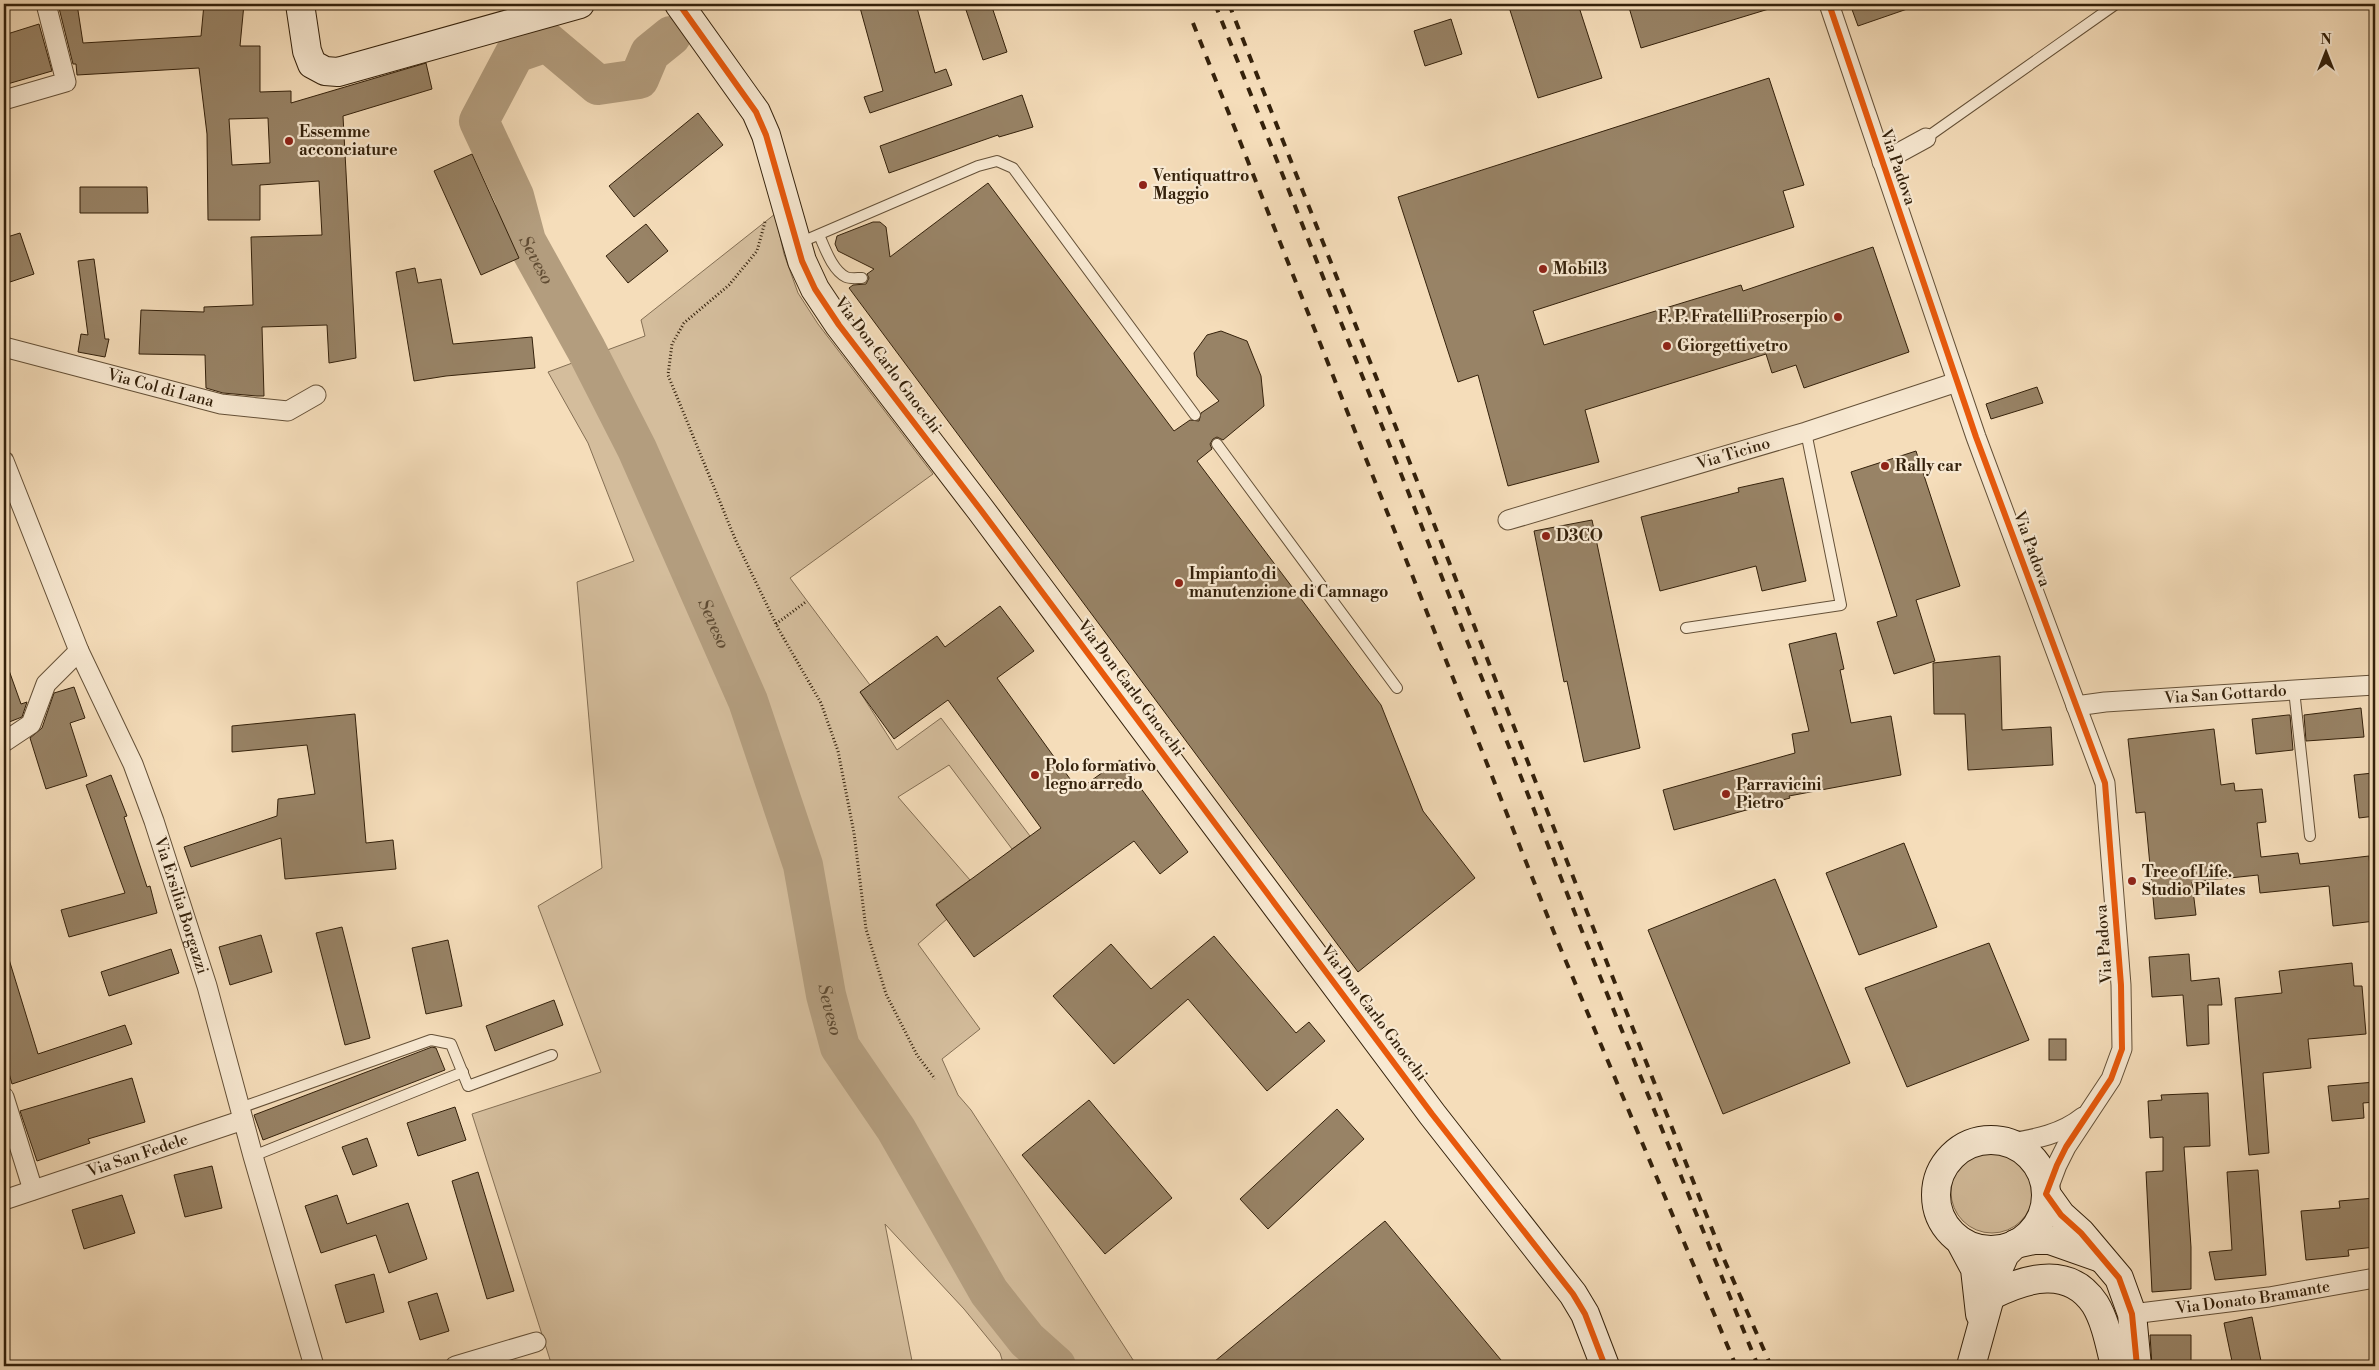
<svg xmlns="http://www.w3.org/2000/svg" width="2379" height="1370" viewBox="0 0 2379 1370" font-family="'Libre Bodoni',serif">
<rect width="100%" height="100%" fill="#f5ddba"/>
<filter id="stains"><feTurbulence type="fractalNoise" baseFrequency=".004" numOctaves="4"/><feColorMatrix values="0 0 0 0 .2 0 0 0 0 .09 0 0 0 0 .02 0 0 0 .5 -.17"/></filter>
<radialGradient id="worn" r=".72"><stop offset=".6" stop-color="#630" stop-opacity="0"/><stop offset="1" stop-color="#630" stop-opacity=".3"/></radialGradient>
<g fill="#d4bd9c" stroke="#846f54">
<polygon points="775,214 784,254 798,293 818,324 933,474 790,578 870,685 860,692 897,750 941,718 1030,836 1012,849 949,765 898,797 970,880 936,904 947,919 918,944 980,1029 942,1059 958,1095 971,1110 1137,1366 1004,1366 1000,1353 964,1309 885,1224 913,1366 552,1366 472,1114 601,1072 538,906 602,868 577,582 634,561 588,443 548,372 645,336 641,320"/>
<circle cx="1992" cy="1192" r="41"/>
</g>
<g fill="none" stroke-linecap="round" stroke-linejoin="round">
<path stroke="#b39d7e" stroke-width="40" id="s1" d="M 671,36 L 650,53 L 639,79 L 598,85 L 547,42 L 515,53 L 479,121 L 514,196 L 526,241 L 586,349 L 637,449 L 748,701 L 803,865 L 826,995 L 840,1047 L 896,1129 L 989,1292 L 1027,1340 L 1056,1366"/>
</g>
<g fill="#988366" stroke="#34210b" fill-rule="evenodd">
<path d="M 58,4 L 77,4 L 83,43 L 201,36 L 204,4 L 244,4 L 240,46 L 260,46 L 260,92 L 291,91 L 291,103 L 426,63 L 432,89 L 343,116 L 356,358 L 329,363 L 327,325 L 262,327 L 264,396 L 257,396 L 223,393 L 206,388 L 205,355 L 139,354 L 141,310 L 204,312 L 204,307 L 253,305 L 251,237 L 322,235 L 319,181 L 260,185 L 260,220 L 208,220 L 207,134 L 199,68 L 77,75 L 76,64 L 73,64 ZM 268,118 L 270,163 L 232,165 L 229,119 Z"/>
<polygon points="859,4 916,4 935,73 946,69 952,85 870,113 864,97 883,91"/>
<polygon points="964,4 991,4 1007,52 983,60"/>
<polygon points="1508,4 1578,4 1602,78 1538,98"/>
<polygon points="1628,4 1771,4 1772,8 1641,48"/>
<polygon points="1850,4 1913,4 1913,7 1858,26"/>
<polygon points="1451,19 1462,54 1425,66 1414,31"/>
<polygon points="39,24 52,71 4,85 4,35"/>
<polygon points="1769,78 1804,185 1783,191 1794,227 1533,311 1544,345 1741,285 1743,291 1873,247 1909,352 1804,388 1796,365 1772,373 1766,354 1585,410 1599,462 1508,486 1478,375 1458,382 1398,197"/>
<polygon points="1022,95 1033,127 999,137 998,135 889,173 880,146"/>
<polygon points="698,113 723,145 634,217 609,186"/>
<polygon points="472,154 519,258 481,275 434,171"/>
<polygon points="988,183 1174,431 1190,420 1199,421 1201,413 1219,401 1197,376 1194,353 1207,335 1221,331 1247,341 1261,376 1264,406 1223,440 1217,437 1213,439 1210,444 1212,449 1197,461 1381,705 1423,811 1475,878 1358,972 849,288 853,285 866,284 869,278 867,274 874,269 838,251 835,244 837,236 873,222 880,222 886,227 890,257"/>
<polygon points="80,187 147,187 148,213 80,213"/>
<polygon points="646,224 668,251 628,283 606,256"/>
<polygon points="20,233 34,274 4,284 4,238"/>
<polygon points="94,259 105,339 109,339 105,357 78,352 81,334 88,335 78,261"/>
<polygon points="415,268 418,283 441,279 453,344 532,337 535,368 446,376 414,381 396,272"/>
<polygon points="2037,387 2043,403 1991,419 1986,404"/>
<polygon points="1916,451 1960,586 1916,600 1935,661 1894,674 1877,622 1897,616 1851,472"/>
<polygon points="1783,478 1806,581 1762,591 1756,566 1660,591 1641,517 1739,492 1738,488"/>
<polygon points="1592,520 1640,748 1584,762 1567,681 1564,682 1534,531"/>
<polygon points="1000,606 1034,651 997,678 1078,790 1120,760 1188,852 1160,874 1134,841 974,957 936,905 1041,828 948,700 894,739 860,692 937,636 945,647"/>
<polygon points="1836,633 1844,669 1840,670 1851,723 1891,716 1901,775 1789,796 1790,798 1674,830 1663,790 1795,753 1792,734 1809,731 1789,644"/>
<polygon points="2000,656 2002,730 2051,727 2053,765 1968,770 1965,714 1934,714 1933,663"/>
<polygon points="6,662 21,704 27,702 22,717 4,724 4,663"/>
<polygon points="74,687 85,718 70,723 87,776 46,789 30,738 42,728 54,693"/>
<polygon points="2361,708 2364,737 2306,741 2304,715"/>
<polygon points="355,714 366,843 393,840 396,869 285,879 281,838 191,867 184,847 277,816 278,799 315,794 307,745 232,752 232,726"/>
<polygon points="2288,715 2290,715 2293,750 2256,754 2252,719"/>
<polygon points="2214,729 2221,785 2234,783 2235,791 2262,789 2266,822 2257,823 2261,857 2298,853 2300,864 2369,856 2375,921 2333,926 2329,886 2260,893 2258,875 2192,882 2196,915 2155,919 2145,812 2136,813 2128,739"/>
<polygon points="2373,773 2375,816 2359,818 2354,775"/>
<polygon points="111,775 127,816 124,817 147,887 150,886 157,913 69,937 61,910 125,893 86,785"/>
<polygon points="1904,843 1937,927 1859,955 1826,873"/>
<polygon points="1775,879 1850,1063 1723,1114 1648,930"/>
<polygon points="342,927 370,1038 345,1045 316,933"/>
<polygon points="261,935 272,972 230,985 219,947"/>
<polygon points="1214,936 1296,1033 1309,1022 1325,1041 1267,1091 1188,999 1114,1064 1053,996 1111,944 1151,989"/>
<polygon points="448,940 462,1006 426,1014 412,948"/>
<polygon points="1989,943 2029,1040 1907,1087 1865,988"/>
<polygon points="171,949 179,973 109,996 101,972"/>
<polygon points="2189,954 2191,981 2219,978 2222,1005 2208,1005 2209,1044 2187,1046 2183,995 2152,997 2149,957"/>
<polygon points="8,956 38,1054 125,1025 132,1044 12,1084 4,1055 4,957"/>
<polygon points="2352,963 2354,986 2362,986 2366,1034 2308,1039 2311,1068 2263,1073 2269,1153 2249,1155 2235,998 2282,993 2279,971"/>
<polygon points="554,1000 563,1025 495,1051 486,1026"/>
<rect x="2049" y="1039" width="17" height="21"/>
<polygon points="432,1047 436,1048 445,1070 263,1140 254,1115"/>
<polygon points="132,1078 145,1122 88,1139 90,1143 37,1161 20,1111"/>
<polygon points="2375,1082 2375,1102 2363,1103 2364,1118 2332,1121 2328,1086"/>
<polygon points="2208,1093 2210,1146 2184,1147 2191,1247 2191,1289 2152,1292 2146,1172 2163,1171 2163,1137 2150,1138 2148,1101 2162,1100 2161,1095"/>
<polygon points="1089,1100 1172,1198 1105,1254 1022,1155"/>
<polygon points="455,1107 466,1140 418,1156 407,1123"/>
<polygon points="1337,1109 1364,1139 1268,1229 1240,1199"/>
<polygon points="367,1138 377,1166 353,1175 342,1147"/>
<polygon points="212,1166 222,1208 185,1217 174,1175"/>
<polygon points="2258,1170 2266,1275 2215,1280 2209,1252 2232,1250 2227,1172"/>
<polygon points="478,1172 514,1291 487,1299 452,1181"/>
<polygon points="122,1195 135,1233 84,1249 72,1210"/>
<polygon points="337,1195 347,1224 408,1203 427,1259 389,1273 376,1235 321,1253 305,1206"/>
<polygon points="2375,1198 2375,1247 2348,1250 2349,1256 2306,1260 2301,1211 2340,1208 2339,1201"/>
<polygon points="1385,1221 1506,1366 1209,1366"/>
<polygon points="374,1274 384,1312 346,1323 335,1285"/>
<polygon points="437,1293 449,1331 420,1340 408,1302"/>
<polygon points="2252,1317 2262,1366 2233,1366 2224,1323"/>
<polygon points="2150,1335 2191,1335 2191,1366 2152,1366"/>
</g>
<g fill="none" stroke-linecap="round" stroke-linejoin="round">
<defs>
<g id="lane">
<polyline points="1926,138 2116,4"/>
<path d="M 819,235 C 825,248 832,270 846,277 C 850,279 857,278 862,278"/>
<polyline points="799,243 978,166 997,161 1013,168 1195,415"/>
<polyline points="1217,444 1397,688"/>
<polyline points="1686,628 1841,605 1806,432"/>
<polyline points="2294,690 2310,836"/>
<polyline points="240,1108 431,1040 451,1044 468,1086 552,1055"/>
<polyline points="253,1156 463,1072"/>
</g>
<g id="street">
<polyline points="1829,4 1976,437 2105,783 2121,985 2122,1049 2111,1079 2066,1147 2057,1165 2046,1194"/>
<polyline points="4,100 66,82 46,4"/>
<polyline points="1882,162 1926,138"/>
<path id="s2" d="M 4,347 L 221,404 L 288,411 L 316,395"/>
<path id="s3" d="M 4,461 L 79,651 L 133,764 L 154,821 L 207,986 L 253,1156 L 314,1366"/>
<path id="s4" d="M 1508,520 L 1806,432 L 1957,382"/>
<path id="s5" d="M 2076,706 L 2105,702 L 2375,685"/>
<polyline points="4,742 31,724 46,684 79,651"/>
<polyline points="4,1097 33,1190"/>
<path d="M 2010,1143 C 2036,1139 2062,1134 2083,1117"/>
<path id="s6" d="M 4,1200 L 243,1120"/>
<path id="s7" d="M 2132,1314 L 2269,1297 L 2375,1278"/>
<polyline points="455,1366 536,1342"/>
</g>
<g id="secondary">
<polyline points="300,4 307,51 312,64 325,71 338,72 580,4"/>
<polyline points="679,4 756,112 766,135 802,261 815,289 839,325 980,509 1432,1114 1573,1294 1585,1314 1605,1366"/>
<circle cx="1991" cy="1195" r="55"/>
<polyline points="2046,1194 2061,1215 2081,1233 2119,1278 2132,1314 2137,1366"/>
<polyline points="1960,1241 1975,1269 1980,1314"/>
<path d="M 1992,1295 C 2026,1278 2069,1265 2095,1304 C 2106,1322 2110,1346 2115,1366"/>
<polyline points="1971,1366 1997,1272 2005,1254 2015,1244 2034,1240 2050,1240 2101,1258"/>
</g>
</defs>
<use href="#lane" stroke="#645037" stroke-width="12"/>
<use href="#street" stroke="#645037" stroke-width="21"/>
<use href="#secondary" stroke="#34210b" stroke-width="30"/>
<g stroke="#34210b" stroke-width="3" stroke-dasharray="1 2.5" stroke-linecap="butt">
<polyline points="765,222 757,251 729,285 684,323 672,344 668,375 736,541 779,630 821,703 838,751 854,833 866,929 886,994 917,1055 935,1079"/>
<polyline points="776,624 807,601"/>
</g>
<use href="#lane" stroke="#f8e9d2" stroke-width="10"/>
<use href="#street" stroke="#f8e9d2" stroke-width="19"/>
<use href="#secondary" stroke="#f8e9d2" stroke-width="28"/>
<g stroke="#34210b" stroke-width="4" stroke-dasharray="9 9" stroke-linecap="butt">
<polyline points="1215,4 1597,969 1758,1366"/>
<polyline points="1229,4 1723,1257 1771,1366"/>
<polyline points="1193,23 1557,940 1736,1366"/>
</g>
<defs>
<g id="cycleway">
<polyline points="679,4 756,112 766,135 802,261 815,289 839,325 980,509 1432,1114 1573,1294 1585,1314 1605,1366"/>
<polyline points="1829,4 1976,437 2105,783 2121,985 2122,1049 2111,1079 2066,1147 2057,1165 2046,1194 2061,1215 2081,1233 2119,1278 2132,1314 2137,1366"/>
</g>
</defs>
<use href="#cycleway" stroke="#f8e9d2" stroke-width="9"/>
<use href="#cycleway" stroke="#e8590c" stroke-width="6"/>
</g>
<g fill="#8f2418" stroke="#f8e9d2" stroke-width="2">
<circle cx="289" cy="141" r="5"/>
<circle cx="1143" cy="185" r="5"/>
<circle cx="1543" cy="269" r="5"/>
<circle cx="1838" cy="317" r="5"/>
<circle cx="1667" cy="346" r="5"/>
<circle cx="1885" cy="466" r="5"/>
<circle cx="1546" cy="536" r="5"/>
<circle cx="1179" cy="583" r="5"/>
<circle cx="1035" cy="775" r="5"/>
<circle cx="1726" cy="794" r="5"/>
<circle cx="2132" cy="881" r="5"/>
</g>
<g text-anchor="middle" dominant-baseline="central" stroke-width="4.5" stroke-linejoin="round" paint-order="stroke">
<g font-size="16" font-weight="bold" fill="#34210b" stroke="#f8e9d2" text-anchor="start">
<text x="299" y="132">Essemme<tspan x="299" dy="18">acconciature</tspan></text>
<text x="1153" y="176">Ventiquattro<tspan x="1153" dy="18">Maggio</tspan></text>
<text x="1553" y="269">Mobil3</text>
<text x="1828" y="317" text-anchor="end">F. P. Fratelli Proserpio</text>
<text x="1677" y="346">Giorgetti vetro</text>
<text x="1895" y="466">Rally car</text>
<text x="1556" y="536">D3CO</text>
<text x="1189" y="574">Impianto di<tspan x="1189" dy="18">manutenzione di Camnago</tspan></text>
<text x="1045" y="766">Polo formativo<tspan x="1045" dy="18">legno arredo</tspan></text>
<text x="1736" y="785">Parravicini<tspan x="1736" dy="18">Pietro</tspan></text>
<text x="2142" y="872">Tree of Life.<tspan x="2142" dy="18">Studio Pilates</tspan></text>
</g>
<g font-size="16" fill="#34210b" stroke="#f8e9d2">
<text transform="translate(1898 167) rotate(71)">Via Padova</text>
<text transform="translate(888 365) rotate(53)">Via Don Carlo Gnocchi</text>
<text stroke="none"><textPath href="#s2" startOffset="162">Via Col di Lana</textPath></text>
<text stroke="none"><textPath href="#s4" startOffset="235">Via Ticino</textPath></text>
<text transform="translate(2032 549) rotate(70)">Via Padova</text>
<text transform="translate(1131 688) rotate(53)">Via Don Carlo Gnocchi</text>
<text stroke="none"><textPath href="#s5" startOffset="150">Via San Gottardo</textPath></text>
<text stroke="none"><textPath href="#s3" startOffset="479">Via Ersilia Borgazzi</textPath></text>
<text transform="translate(2104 944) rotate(-94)">Via Padova</text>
<text transform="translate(1374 1013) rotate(53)">Via Don Carlo Gnocchi</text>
<text stroke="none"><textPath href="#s6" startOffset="141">Via San Fedele</textPath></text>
<text stroke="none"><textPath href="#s7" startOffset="122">Via Donato Bramante</textPath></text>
</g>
<g font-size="18" font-style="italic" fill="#604c33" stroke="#f8e9d2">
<text stroke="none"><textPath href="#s1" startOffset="425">Seveso</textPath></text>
<text stroke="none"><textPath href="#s1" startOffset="830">Seveso</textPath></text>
<text stroke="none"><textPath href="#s1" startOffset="1235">Seveso</textPath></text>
</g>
</g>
<rect width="2379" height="1370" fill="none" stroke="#f5ddba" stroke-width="20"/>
<rect x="5" y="5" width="2369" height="1360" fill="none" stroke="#34210b" stroke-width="2.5"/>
<rect x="10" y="10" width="2359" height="1350" fill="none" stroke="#34210b"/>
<g transform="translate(2326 52)" stroke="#f8e9d2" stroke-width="4" paint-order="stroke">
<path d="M0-4L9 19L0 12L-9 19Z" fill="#34210b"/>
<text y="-8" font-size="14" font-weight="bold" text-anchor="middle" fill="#34210b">N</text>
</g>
<rect width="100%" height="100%" filter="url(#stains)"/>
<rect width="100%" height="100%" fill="url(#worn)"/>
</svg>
